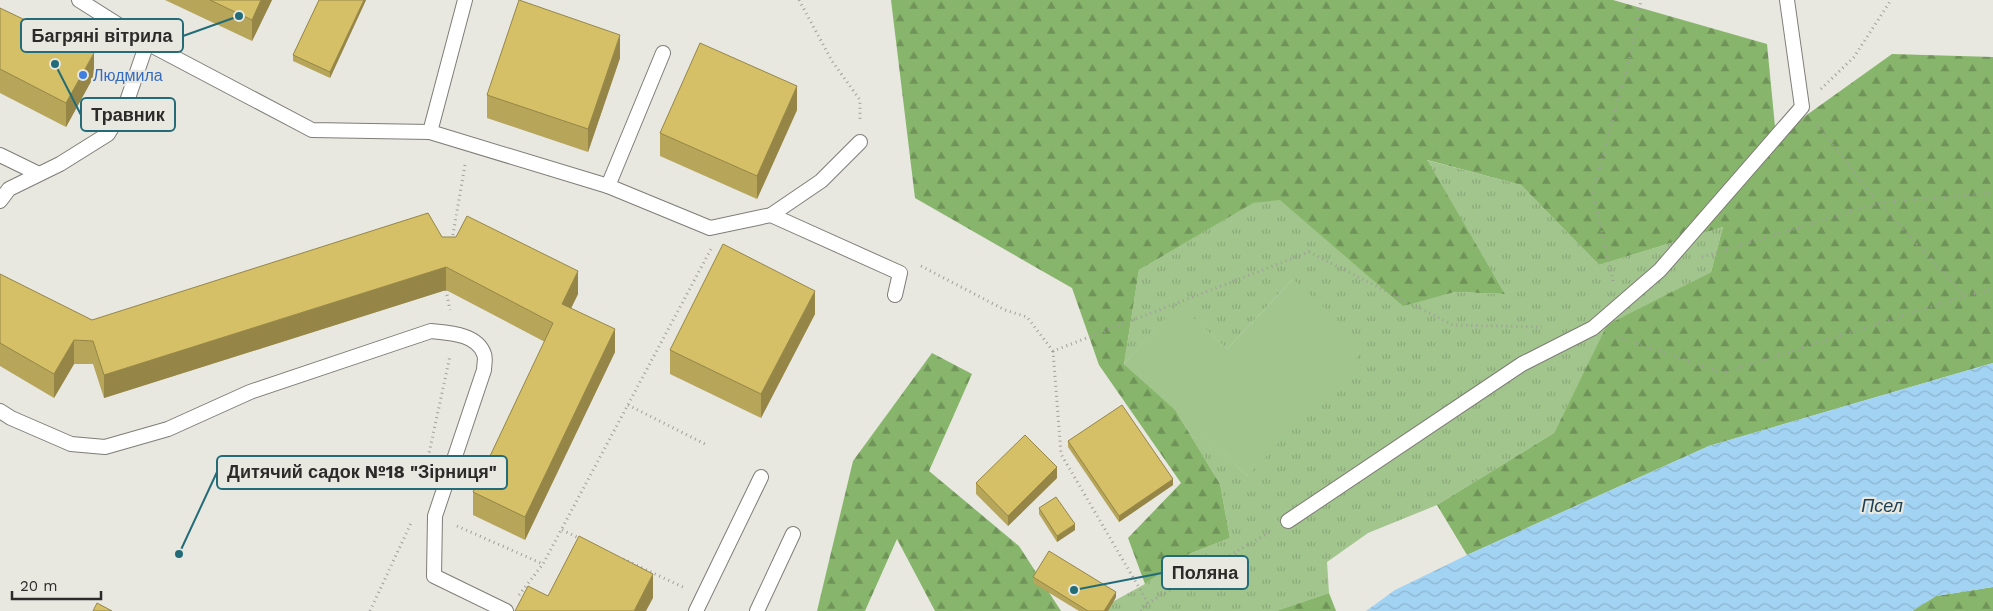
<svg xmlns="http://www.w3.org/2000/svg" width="1993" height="611" viewBox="0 0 1993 611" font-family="'Work Sans',sans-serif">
<defs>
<pattern id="grass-tufts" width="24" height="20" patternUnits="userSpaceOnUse" patternTransform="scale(1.25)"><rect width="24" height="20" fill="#a1c58c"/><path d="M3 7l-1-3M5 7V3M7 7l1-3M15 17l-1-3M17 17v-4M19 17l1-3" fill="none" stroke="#8ba979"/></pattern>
<pattern id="forest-firs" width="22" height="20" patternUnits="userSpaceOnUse" patternTransform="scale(1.25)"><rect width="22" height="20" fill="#87b56b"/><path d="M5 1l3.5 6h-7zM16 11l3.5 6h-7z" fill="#6f9358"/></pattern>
<pattern id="water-waves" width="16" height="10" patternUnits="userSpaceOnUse" patternTransform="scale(1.25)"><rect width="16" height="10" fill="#a2d3f3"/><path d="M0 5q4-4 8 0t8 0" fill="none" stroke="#8cb5d0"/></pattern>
</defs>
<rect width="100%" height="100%" fill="#e8e7e0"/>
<polygon fill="url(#grass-tufts)" points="1426,160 1521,185 1599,265 1723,227 1711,272 1607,326 1554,433 1437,505 1368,533 1327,562 1329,593 1276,611 1096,611 1145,584 1189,554 1230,538 1220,484 1174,408 1248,476 1293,279 1227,349 1178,305 1124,364 1139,270 1252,203 1280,199 1403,305 1455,292 1505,294"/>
<g fill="url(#forest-firs)">
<polygon points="891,0 1613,0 1767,44 1776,137 1892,54 1993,57 1993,363 1709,446 1467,555 1437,505 1554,433 1607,325 1711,272 1723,227 1599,265 1521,185 1427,160 1505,294 1455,292 1403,306 1280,200 1253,203 1139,270 1124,364 1174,408 1220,484 1230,538 1189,554 1145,584 1128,538 1181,483 1099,365 1072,288 915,198"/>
<polygon points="932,353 972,374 929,471 1019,546 1061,611 935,611 897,539 865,611 817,611 853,461"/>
<polygon points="1993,587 1993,611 1912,611 1936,596"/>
<polygon points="1329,593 1336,611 1276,611"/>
</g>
<polygon fill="#a1c58c" points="1293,279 1367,347 1248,476 1124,364 1178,304 1227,349"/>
<polygon fill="url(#water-waves)" points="1993,363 1993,587 1936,596 1912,611 1366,611 1395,590 1467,555 1709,446"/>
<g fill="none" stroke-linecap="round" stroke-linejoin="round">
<defs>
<g id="service">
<polyline points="147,43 312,130 430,132 608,186 663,53"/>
<polyline points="430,132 465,0"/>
<polyline points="0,155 39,174"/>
<polyline points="608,186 710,228 771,215 821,181 860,142"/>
<polyline points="0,201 9,189 60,164 108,134 126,104 147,43 79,0"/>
<polyline points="771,215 900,273 895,295"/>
<path d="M 0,411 L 11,418 L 71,444 L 105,447 L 168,429 L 250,392 L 431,331 C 450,333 477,334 484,354 C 486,358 484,365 484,370 L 435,516 L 434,576 L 506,611"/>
<polyline points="1288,521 1522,364 1593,328 1660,270 1802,107 1787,0"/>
<polyline points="696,611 761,477"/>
<polyline points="757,611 793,534"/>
</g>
</defs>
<use href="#service" stroke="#7e7d77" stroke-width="16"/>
<g stroke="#a09f9a" stroke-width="3" stroke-dasharray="1 4" stroke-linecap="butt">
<polyline points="799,0 832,61 860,100 860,120"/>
<polyline points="1821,89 1854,57 1891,0"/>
<polyline points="1817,125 1879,203 1965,296"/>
<polyline points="452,240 465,165"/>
<polyline points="1702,257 1879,203 1993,193"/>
<polyline points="921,266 1005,310 1027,317 1053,351 1309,252 1453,325 1542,327"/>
<polyline points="1613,281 1593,193 1633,45 1641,0"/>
<polyline points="446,290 450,310"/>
<polyline points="1617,337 1723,373 1965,296 1993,289"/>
<polyline points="1053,351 1061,454 1148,603"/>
<polyline points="628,405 707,445"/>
<polyline points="426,467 450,356"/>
<polyline points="457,526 543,564"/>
<polyline points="562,530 581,539"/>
<polyline points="623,559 683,587"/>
<polyline points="519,595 543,564 711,249"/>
<polyline points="370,611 412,521"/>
<polyline points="1141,611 1148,603 1270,532"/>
</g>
<use href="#service" stroke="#fff" stroke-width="14"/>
</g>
<g fill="#b7a559">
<polygon points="165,0 272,0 252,41"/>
<polygon points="319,0 366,0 330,78 293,61 293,55"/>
<polygon points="0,8 94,76 66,127 0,93"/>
<polygon points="620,58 588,152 487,118 487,95"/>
<polygon points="797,110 757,199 660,156 660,133"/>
<polygon points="442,237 578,294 571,308 615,352 525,540 473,515 473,492 545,342 446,290 104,398 93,364 74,364 54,398 0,366 0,274 92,320"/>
<polygon points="815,314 761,418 670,374 670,350"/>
<polygon points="1068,441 1173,485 1119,522 1068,447"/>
<polygon points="1057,478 1008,526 976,494 976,483"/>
<polygon points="1039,508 1075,530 1057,542 1039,514"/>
<polygon points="1033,577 1116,597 1108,611 1079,611 1033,583"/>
</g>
<g fill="#958648">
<polygon points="261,0 272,0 252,41 252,20"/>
<polygon points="364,0 366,0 330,78 330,72"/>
<polygon points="620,35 620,58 588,152 588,129"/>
<polygon points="94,53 94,76 66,127 66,103"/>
<polygon points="797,86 797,110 757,199 757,176"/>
<polygon points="446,267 446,290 104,398 104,375"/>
<polygon points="578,271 578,294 562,327 562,304"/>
<polygon points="815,291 815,314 761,418 761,394"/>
<polygon points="615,329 615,352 525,540 525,517"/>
<polygon points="74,340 74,364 54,398 54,374"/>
<polygon points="1057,467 1057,478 1008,526 1008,516"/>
<polygon points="1173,479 1173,485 1119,522 1119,516"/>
<polygon points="1075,524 1075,530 1057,542 1057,536"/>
<polygon points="653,574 653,598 646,611 634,611"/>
<polygon points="1116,592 1116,597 1108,611 1104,611"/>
</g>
<g fill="#d5c067" stroke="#958648">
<polygon points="210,0 261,0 252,20"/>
<polygon points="319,0 364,0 330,72 293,55"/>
<polygon points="519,0 620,35 588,129 487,95"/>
<polygon points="0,8 94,53 66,103 0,69"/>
<polygon points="700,43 797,86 757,176 660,133"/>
<polygon points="428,213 442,237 456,237 467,216 578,271 562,304 615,329 525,517 473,492 553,323 446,267 104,375 93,341 74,340 54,374 0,343 0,274 92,320"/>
<polygon points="723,244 815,291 761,394 670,350"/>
<polygon points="1122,405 1173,479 1119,516 1068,441"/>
<polygon points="1025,435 1057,467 1008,516 976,483"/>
<polygon points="1056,497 1075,524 1057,536 1039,508"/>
<polygon points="579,536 653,574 634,611 515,611 528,586 548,596"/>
<polygon points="1049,551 1116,592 1104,611 1088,611 1033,577"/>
<polygon points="97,603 112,611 93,611"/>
</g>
<circle fill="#3f7fe0" stroke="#e8e7e0" stroke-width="2" cx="83" cy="75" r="5"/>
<g text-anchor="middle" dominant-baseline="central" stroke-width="4.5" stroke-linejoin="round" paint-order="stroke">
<g font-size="16" fill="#366cbe" stroke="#e8e7e0" text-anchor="start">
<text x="93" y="75">Людмила</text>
</g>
<g font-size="18" font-style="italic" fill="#1a3f55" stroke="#e8e7e0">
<text x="1882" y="505">Псел</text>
</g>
</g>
<path fill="none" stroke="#226b77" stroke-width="2" d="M239 16L183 36M55 64L81 115M179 554L217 472M1074 590L1162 573"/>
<g fill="#226b77" stroke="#e8e7e0" stroke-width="2">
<circle cx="239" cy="16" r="5"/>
<circle cx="55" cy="64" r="5"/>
<circle cx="179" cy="554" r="5"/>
<circle cx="1074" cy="590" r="5"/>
</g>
<g fill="#e8e7e0" stroke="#226b77" stroke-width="2">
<rect x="21" y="19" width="162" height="33" rx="5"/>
<rect x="81" y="98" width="94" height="33" rx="5"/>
<rect x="217" y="456" width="290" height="33" rx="5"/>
<rect x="1162" y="556" width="86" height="33" rx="5"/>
</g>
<g font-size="18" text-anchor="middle" font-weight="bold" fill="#2c2b29">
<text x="102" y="42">Багряні вітрила</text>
<text x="128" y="121">Травник</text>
<text x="362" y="478">Дитячий садок №18 "Зірниця"</text>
<text x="1205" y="579">Поляна</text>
</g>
<path d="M12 591v8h89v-8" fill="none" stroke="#2c2b29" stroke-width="2.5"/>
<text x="20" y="591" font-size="15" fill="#2c2b29" stroke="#e8e7e0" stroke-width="4" paint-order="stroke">20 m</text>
</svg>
